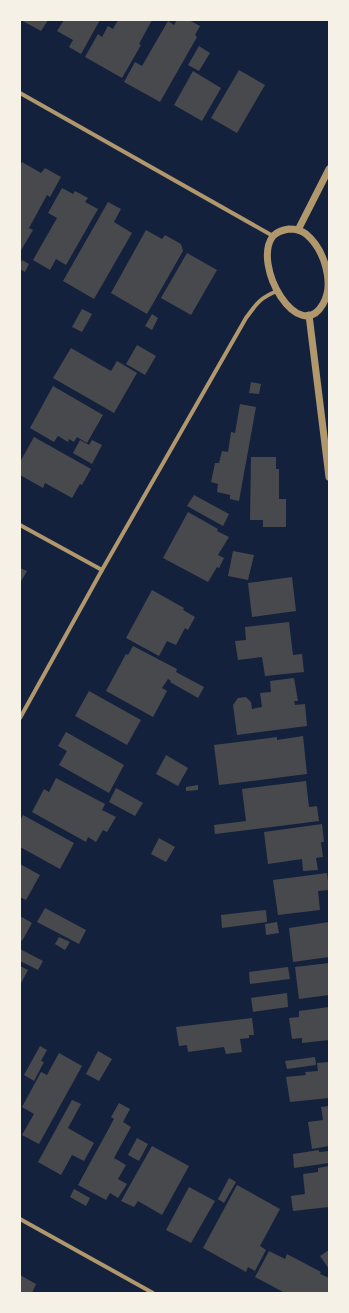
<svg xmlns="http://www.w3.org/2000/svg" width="349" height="1313" viewBox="0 0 349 1313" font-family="Rubik,sans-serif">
<rect width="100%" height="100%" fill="#14213d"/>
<g fill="#48494c">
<polygon points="21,20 48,20 41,31"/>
<polygon points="64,20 100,20 81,54 69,47 73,40 57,31"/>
<polygon points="118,20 152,20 139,44 141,45 122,78 85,57 98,34 102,37 108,26 113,29"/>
<polygon points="177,20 189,20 200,26 195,35 197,37 160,102 124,82 135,62 142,66 168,21 174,25"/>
<polygon points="199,46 210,53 199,71 188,65"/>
<polygon points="239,70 265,85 237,133 211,118"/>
<polygon points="193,71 221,88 202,121 174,105"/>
<polygon points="22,162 41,173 45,168 61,177 50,197 47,195 29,228 33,230 20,252 20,166"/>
<polygon points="62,188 73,194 75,191 88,198 85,202 98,209 66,265 56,259 50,270 33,260 57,218 48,213"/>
<polygon points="108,202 121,209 114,222 132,233 94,299 63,281"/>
<polygon points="146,230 162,239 165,235 181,244 183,251 147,314 111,293"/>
<polygon points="187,253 217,270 191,315 161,298"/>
<polygon points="22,260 29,264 25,272 20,269 20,264"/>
<polygon points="82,309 92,314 82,332 72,327"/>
<polygon points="152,314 158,318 152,330 145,326"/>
<polygon points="137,345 156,356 145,375 126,364"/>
<polygon points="71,348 111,371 117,361 137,373 114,413 53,378"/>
<polygon points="251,382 261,384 259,394 249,393"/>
<polygon points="53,386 103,415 87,443 77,437 74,442 69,439 68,442 58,436 54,442 30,428"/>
<polygon points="240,404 256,407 239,501 230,499 230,495 217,492 218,484 211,482 215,463 219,463 222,451 228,452 231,432 235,433"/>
<polygon points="34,437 91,469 82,485 80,484 72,498 45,483 43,488 20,475 20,462"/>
<polygon points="80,440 89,445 92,440 102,445 92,464 73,453"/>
<polygon points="251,457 276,457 276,469 279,469 279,499 286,499 286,527 263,527 263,520 250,520"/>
<polygon points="194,495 229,514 223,526 187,506"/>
<polygon points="188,512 218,529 217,531 229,537 218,555 224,558 219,568 217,567 208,582 163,558"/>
<polygon points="233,551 254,555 248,580 228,576"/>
<polygon points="20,568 27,571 20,583"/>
<polygon points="292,577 296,611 252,617 248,583"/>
<polygon points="152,590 184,608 183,610 195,617 188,630 185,628 176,645 167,641 159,656 126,638"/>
<polygon points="289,622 293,655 302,654 304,672 265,676 262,657 238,660 235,641 246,640 245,627"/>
<polygon points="133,646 177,669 176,672 204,687 198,698 170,682 171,681 168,679 162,688 167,691 153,717 106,691 126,654 128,655"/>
<polygon points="294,678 298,701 294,701 295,705 305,704 307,726 237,735 233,705 238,698 246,697 251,702 252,709 262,707 260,693 271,692 270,681"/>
<polygon points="89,691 141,720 127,745 75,716"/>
<polygon points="66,732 124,765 109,793 59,765 67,751 58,746"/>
<polygon points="303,736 307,774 219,785 214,745 277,737 277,740"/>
<polygon points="166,755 188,768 178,786 156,774"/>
<polygon points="56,778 105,804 102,810 116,817 107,832 103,830 96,842 88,837 86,842 32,812 44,789 49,792"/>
<polygon points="306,781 309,807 317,806 319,821 215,834 214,825 246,821 242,789"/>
<polygon points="198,785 198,790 186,791 186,787"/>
<polygon points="116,788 143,803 135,816 109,802"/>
<polygon points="23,815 74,843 60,869 20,847 20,821"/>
<polygon points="322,824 324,842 321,842 323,857 316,858 318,870 303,871 302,859 268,864 264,832"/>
<polygon points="159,838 175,847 166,862 151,854"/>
<polygon points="20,864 40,875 26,900 20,897"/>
<polygon points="327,873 329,890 318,891 320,910 278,915 273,880"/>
<polygon points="45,908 86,930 79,944 37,922"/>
<polygon points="266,910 267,922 222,928 221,915"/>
<polygon points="20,916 32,923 22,941 20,940"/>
<polygon points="277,922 279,933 266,935 265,924"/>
<polygon points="329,922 329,957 293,962 289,928"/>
<polygon points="59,937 70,942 65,950 55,944"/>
<polygon points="20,949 43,961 38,970 20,961"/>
<polygon points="329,963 329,995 299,999 295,967"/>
<polygon points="20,966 28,970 20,985"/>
<polygon points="288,967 290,979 250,984 249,972"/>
<polygon points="287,993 288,1007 253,1012 251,998"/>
<polygon points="329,1007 329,1040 302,1043 302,1038 292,1039 289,1018 299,1017 299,1011"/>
<polygon points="252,1018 254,1035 249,1035 249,1038 240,1039 242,1052 226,1054 224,1047 188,1052 187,1045 179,1046 176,1027"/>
<polygon points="40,1046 47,1050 41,1061 44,1062 34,1081 24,1075"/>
<polygon points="98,1051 112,1059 99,1081 86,1074"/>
<polygon points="59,1053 82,1066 39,1144 22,1135 34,1114 22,1107 41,1072 47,1075"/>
<polygon points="315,1057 316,1065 287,1069 285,1061"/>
<polygon points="329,1062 329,1098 290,1102 286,1077 306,1075 305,1072 318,1071 317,1063"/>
<polygon points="72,1100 81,1104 68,1128 94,1143 84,1161 72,1155 61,1175 38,1162"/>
<polygon points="119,1103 130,1109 123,1122 131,1127 114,1158 126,1165 118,1179 127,1184 118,1198 110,1193 106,1200 78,1185 114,1119 111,1117"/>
<polygon points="329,1106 329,1146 312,1149 308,1122 323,1120 321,1107"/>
<polygon points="137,1138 148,1144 139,1161 128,1155"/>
<polygon points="152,1146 189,1166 162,1215 138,1201 134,1207 121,1201"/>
<polygon points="319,1150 319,1152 329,1151 329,1163 294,1168 293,1154"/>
<polygon points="329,1166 329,1207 293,1211 291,1196 305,1194 303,1174 318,1172 318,1168"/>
<polygon points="229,1178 236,1182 224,1203 218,1199"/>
<polygon points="237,1185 280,1209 260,1246 266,1250 255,1271 248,1267 246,1272 203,1248"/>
<polygon points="189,1187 215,1201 191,1243 166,1230"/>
<polygon points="74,1189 90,1198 86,1206 70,1197"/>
<polygon points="329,1250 329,1269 320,1256"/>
<polygon points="269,1251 285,1259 287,1254 321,1272 320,1274 329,1278 329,1293 285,1293 255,1277"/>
<polygon points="20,1275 36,1284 32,1293 20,1293"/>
</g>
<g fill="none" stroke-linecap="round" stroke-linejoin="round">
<g stroke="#b1986c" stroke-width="4">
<polyline points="20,93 273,236"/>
<polyline points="20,525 102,570"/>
<path d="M 20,718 L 102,570 L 246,318 C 257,303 260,298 277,291"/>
<polyline points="20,1219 153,1293"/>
</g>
<g stroke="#b1986c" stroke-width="7">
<path d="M 289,229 C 296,229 301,230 306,234 C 324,249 335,283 323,304 C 299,346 251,265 273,236 C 278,231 283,230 289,229 Z"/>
<polyline points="298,230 329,169"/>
<polyline points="309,315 329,477"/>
</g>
</g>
<rect width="349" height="1313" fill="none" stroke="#f6f1e7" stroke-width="42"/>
</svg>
